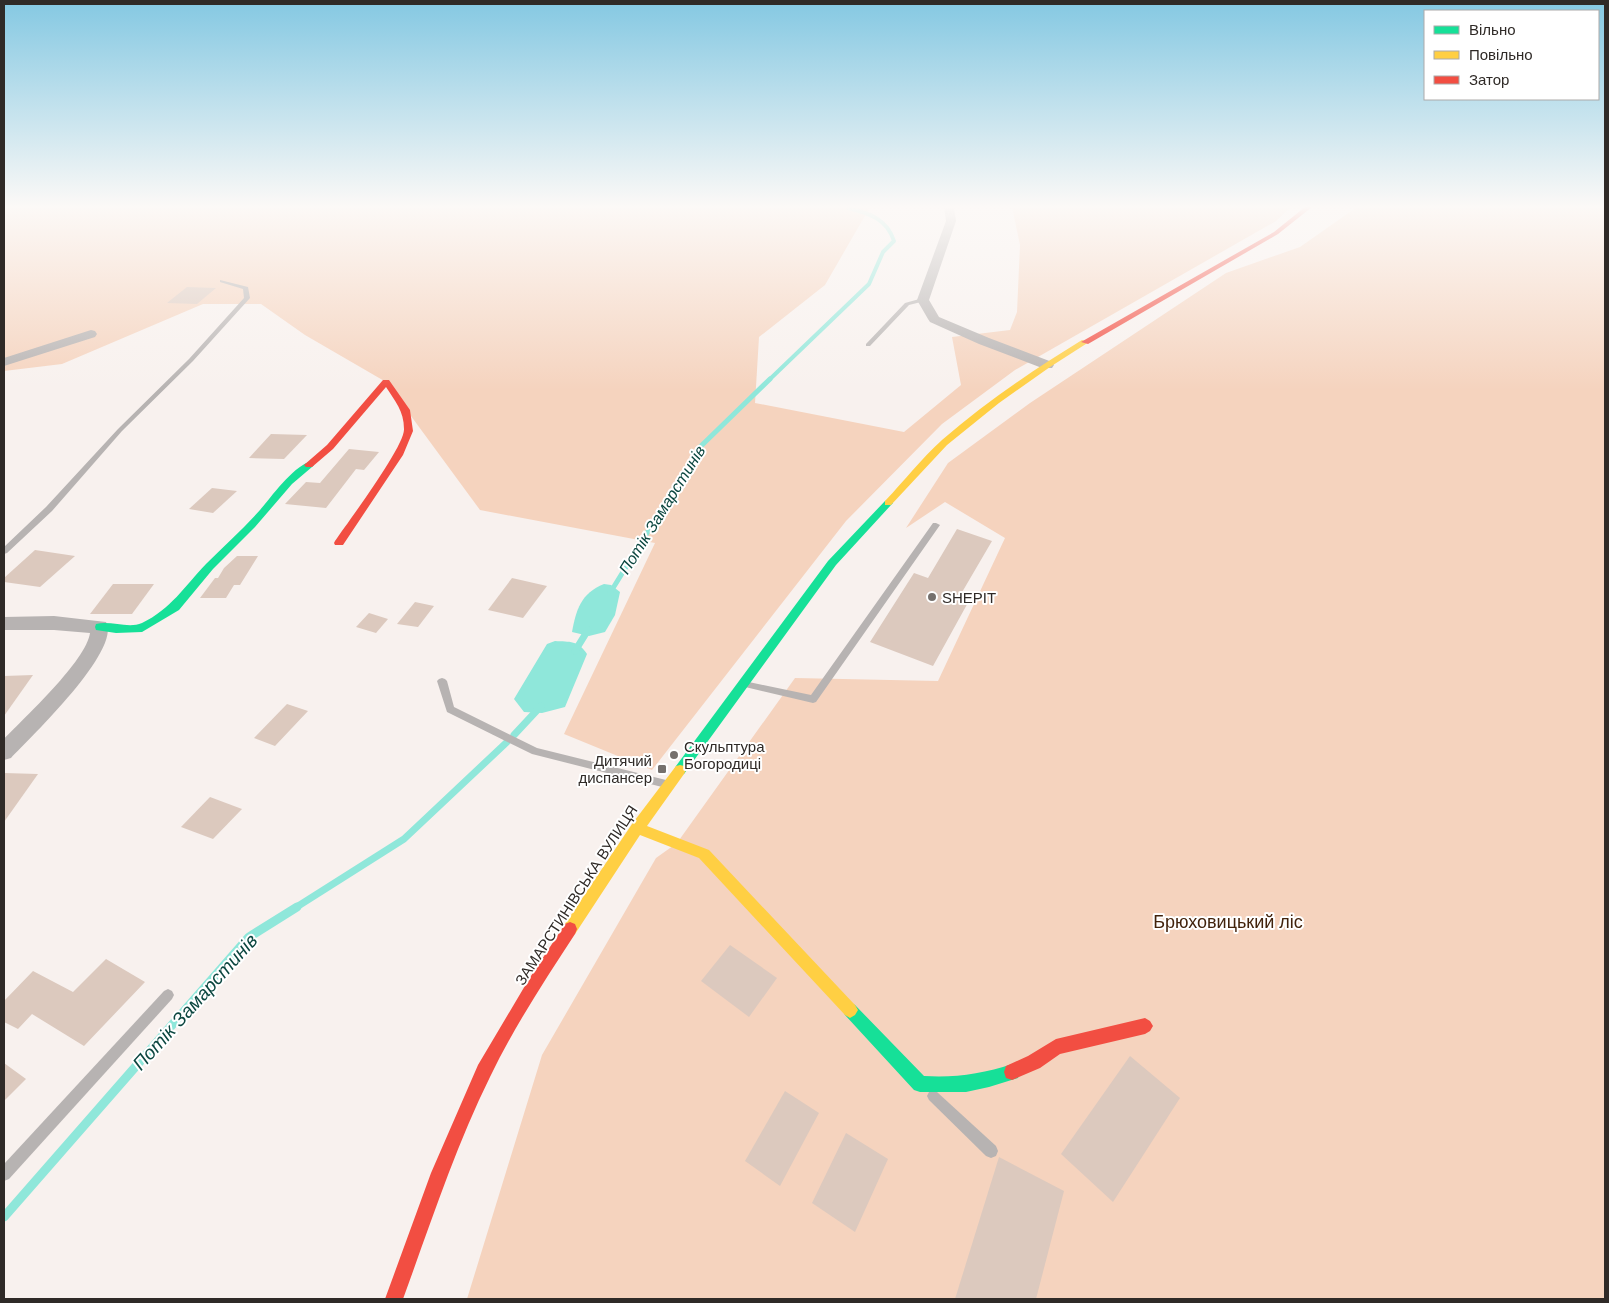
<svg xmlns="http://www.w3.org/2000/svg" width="1609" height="1303" viewBox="0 0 1609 1303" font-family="Arial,sans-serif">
<rect width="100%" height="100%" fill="#f8f1ee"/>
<g fill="#f5d3be">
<polygon points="4,207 870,207 825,285 759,337 755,403 904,432 961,385 952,337 1010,330 1017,312 1020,245 1012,207 1291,207 1276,221 1015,370 942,424 846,521 652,770 564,734 655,543 480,510 386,382 305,335 261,304 203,304 62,364 4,371"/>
<polygon points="1357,207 1605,207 1605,1299 467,1299 542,1055 656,858 677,843 795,678 938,681 1005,538 945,502 906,528 948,463 1030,403 1226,273 1300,247"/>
</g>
<g fill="#8fe7da">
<path d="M 604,584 L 611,585 L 620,592 L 615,615 L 605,632 L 589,636 L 572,632 C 576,610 581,593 604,584 Z"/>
<path d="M 555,641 C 570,642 578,640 587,654 L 565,707 L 542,713 L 524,712 L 514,699 L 547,644 Z"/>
</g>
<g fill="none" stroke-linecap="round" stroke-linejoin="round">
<path stroke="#8fe7da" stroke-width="4" d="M 769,380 L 869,284 L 883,252 L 894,241 C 887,219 869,213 848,208"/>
<polyline stroke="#8fe7da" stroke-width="5" points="610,593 700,447 770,379"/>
<g stroke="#8fe7da" stroke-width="7">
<polyline points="575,651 588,630"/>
<polyline points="514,735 541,706"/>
<polyline points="295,908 404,839 507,742"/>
</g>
<polyline stroke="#8fe7da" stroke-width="9" points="4,1217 249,937 297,907"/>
</g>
<g fill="#dcc9be">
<polygon points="187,287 216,288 197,304 167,303"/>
<polygon points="271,434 307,435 284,459 249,458"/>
<polygon points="349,449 379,452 364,470 356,469 326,508 285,504 306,482 320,483"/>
<polygon points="212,488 237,491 213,513 189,509"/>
<polygon points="957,529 992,541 961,594 970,599 933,666 870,642 914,573 928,578"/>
<polygon points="35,550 75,556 40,587 4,582 4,578"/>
<polygon points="237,556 258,556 240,585 234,585 226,598 200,598 215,578 218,578 224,568"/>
<polygon points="512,578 547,586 523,618 488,610"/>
<polygon points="113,584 154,584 132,614 90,614"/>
<polygon points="415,602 434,606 418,627 397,624"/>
<polygon points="369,613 388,619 376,633 356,627"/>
<polygon points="33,675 4,716 4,676"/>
<polygon points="287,704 308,711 275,746 254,738"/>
<polygon points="4,773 38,774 4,822"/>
<polygon points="210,797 242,809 213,839 181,827"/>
<polygon points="730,945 777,978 749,1017 701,981"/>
<polygon points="106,959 145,982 84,1046 32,1014 18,1029 4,1022 4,1001 33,971 73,992"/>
<polygon points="1130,1056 1180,1098 1113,1202 1061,1154"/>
<polygon points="4,1063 26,1079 4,1101"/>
<polygon points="785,1091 819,1113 780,1186 745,1161"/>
<polygon points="846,1133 888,1159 855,1232 812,1203"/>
<polygon points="999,1157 1064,1191 1036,1299 955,1299"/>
</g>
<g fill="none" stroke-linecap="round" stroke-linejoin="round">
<g fill="#b7b3b2" fill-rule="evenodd">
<polygon points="220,280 248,287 250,298 193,361 122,431 52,511 7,553 4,554 4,547 46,507 118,429 189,359 244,298 243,289 220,282"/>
<polygon points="923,298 925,299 925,301 909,305 870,346 866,346 866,344 905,303"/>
<polygon points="933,523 936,523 940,525 816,702 813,703 741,686 739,684 741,682 744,681 811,695"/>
<polygon points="442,678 445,679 447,681 454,707 537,748 666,780 670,781 671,784 670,787 666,788 532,754 447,712 437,681 439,679"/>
<polygon points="168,989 172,991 174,995 172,999 9,1179 4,1181 4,1164 164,991"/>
<polygon points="933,1090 937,1092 996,1146 998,1151 996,1156 991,1158 986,1156 929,1100 927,1096 929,1092"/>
</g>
<g fill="#b7b3b2" fill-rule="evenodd">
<polygon points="944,207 954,207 956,221 929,300 939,317 989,338 1052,362 1054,365 1052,368 1042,368 979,344 930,322 928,319 917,300 946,221"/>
<polygon points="91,330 95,331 97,334 95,337 4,366 4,358"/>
<path d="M 54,616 L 106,622 C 122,650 31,737 11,758 L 4,760 L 4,739 C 25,717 86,661 90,633 L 54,630 L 4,630 L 4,617 Z"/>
</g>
<g fill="#16e098" fill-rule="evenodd">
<path d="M 309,462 L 314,465 L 312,467 L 292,484 L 255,527 L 213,569 L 179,610 L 142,632 L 116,633 L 96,630 L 95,627 L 96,624 C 110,620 128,629 142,623 C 171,609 184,587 206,564 C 224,546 243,529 260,510 C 272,496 292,468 309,462 Z"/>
<polygon points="888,500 893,503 891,505 836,565 684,774 680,775 676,774 674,770 676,766 828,561 885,501"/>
<path d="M 850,1002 L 855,1005 L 924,1076 C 954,1078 983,1074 1012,1064 L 1018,1066 L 1020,1072 L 1018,1078 L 989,1087 L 966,1092 L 920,1092 L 914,1090 L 845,1015 L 842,1010 L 845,1005 Z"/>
</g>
<g fill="#ffcf43" fill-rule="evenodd">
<path d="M 1082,340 L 1089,342 L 1050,367 L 999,403 L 947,445 L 891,505 L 885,505 L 885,501 C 904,481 922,458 942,440 C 986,402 1033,370 1082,340 Z"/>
<polygon points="680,765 684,766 686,770 684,774 647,826 709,850 855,1005 858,1010 855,1015 850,1018 845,1015 699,858 640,835 575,934 570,936 565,934 563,929 565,924 632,824 676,766"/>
</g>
<g fill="#f24e42" fill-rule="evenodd">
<polygon points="1305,207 1312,207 1278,234 1088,344 1081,342 1274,232"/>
<path d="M 383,380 L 389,380 L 410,410 L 413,431 L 403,455 L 343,545 L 335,545 L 334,543 L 335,541 C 348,522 405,446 404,429 C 404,411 395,401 386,387 L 333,449 L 312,467 L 306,467 L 304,465 L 327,445 Z"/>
<path d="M 570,922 L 575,924 L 577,929 L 575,934 C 545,980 514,1027 490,1077 C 455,1148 430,1225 403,1299 L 385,1299 L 431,1173 L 478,1065 L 529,979 L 565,924 Z"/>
<polygon points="1145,1018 1150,1021 1153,1026 1150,1031 1145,1034 1060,1054 1040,1068 1012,1080 1006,1078 1004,1072 1006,1066 1028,1056 1056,1039"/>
</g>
</g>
<linearGradient id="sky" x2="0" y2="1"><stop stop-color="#84c8e2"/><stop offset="0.53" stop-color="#fcf9f7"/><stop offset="1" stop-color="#fcf9f7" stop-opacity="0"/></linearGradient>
<rect width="1609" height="390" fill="url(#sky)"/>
<g fill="#75706d" stroke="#fff" stroke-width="2">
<circle cx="932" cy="597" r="5"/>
<circle cx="674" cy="755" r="5"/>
<rect x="657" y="764" width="10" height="10" rx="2.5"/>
</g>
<g text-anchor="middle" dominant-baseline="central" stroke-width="4" stroke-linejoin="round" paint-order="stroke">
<g font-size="15" fill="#2f2a27" stroke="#fff" text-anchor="start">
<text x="942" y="597">SHEPIT</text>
<text x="684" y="746">Скульптура<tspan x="684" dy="17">Богородиці</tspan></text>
<text x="652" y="760" text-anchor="end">Дитячий<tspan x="652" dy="17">диспансер</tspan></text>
</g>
<g font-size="15" fill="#2f2a27" stroke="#fff">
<text transform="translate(576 895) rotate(-57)">ЗАМАРСТИНІВСЬКА ВУЛИЦЯ</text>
</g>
<g font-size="16" font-style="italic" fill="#0c4740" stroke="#fff">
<text transform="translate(662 510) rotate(-58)">Потік Замарстинів</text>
</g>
<g font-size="18" fill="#42230c" stroke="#fff">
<text x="1228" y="922">Брюховицький ліс</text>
</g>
<g font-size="19" font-style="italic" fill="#0c4740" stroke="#fff">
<text transform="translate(195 1002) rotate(-48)">Потік Замарстинів</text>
</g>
</g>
<rect width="1609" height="1303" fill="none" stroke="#2f2a27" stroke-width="10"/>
<rect x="1424" y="10" width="175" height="90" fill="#ffffff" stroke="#acaaa9"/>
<rect x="1434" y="26" width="25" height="8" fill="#16e098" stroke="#acaaa9"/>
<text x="1469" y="35" font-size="15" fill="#2f2a27">Вільно</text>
<rect x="1434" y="51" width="25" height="8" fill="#ffcf43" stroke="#acaaa9"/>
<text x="1469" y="60" font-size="15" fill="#2f2a27">Повільно</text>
<rect x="1434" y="76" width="25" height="8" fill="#f24e42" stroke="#acaaa9"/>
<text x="1469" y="85" font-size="15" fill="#2f2a27">Затор</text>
</svg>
